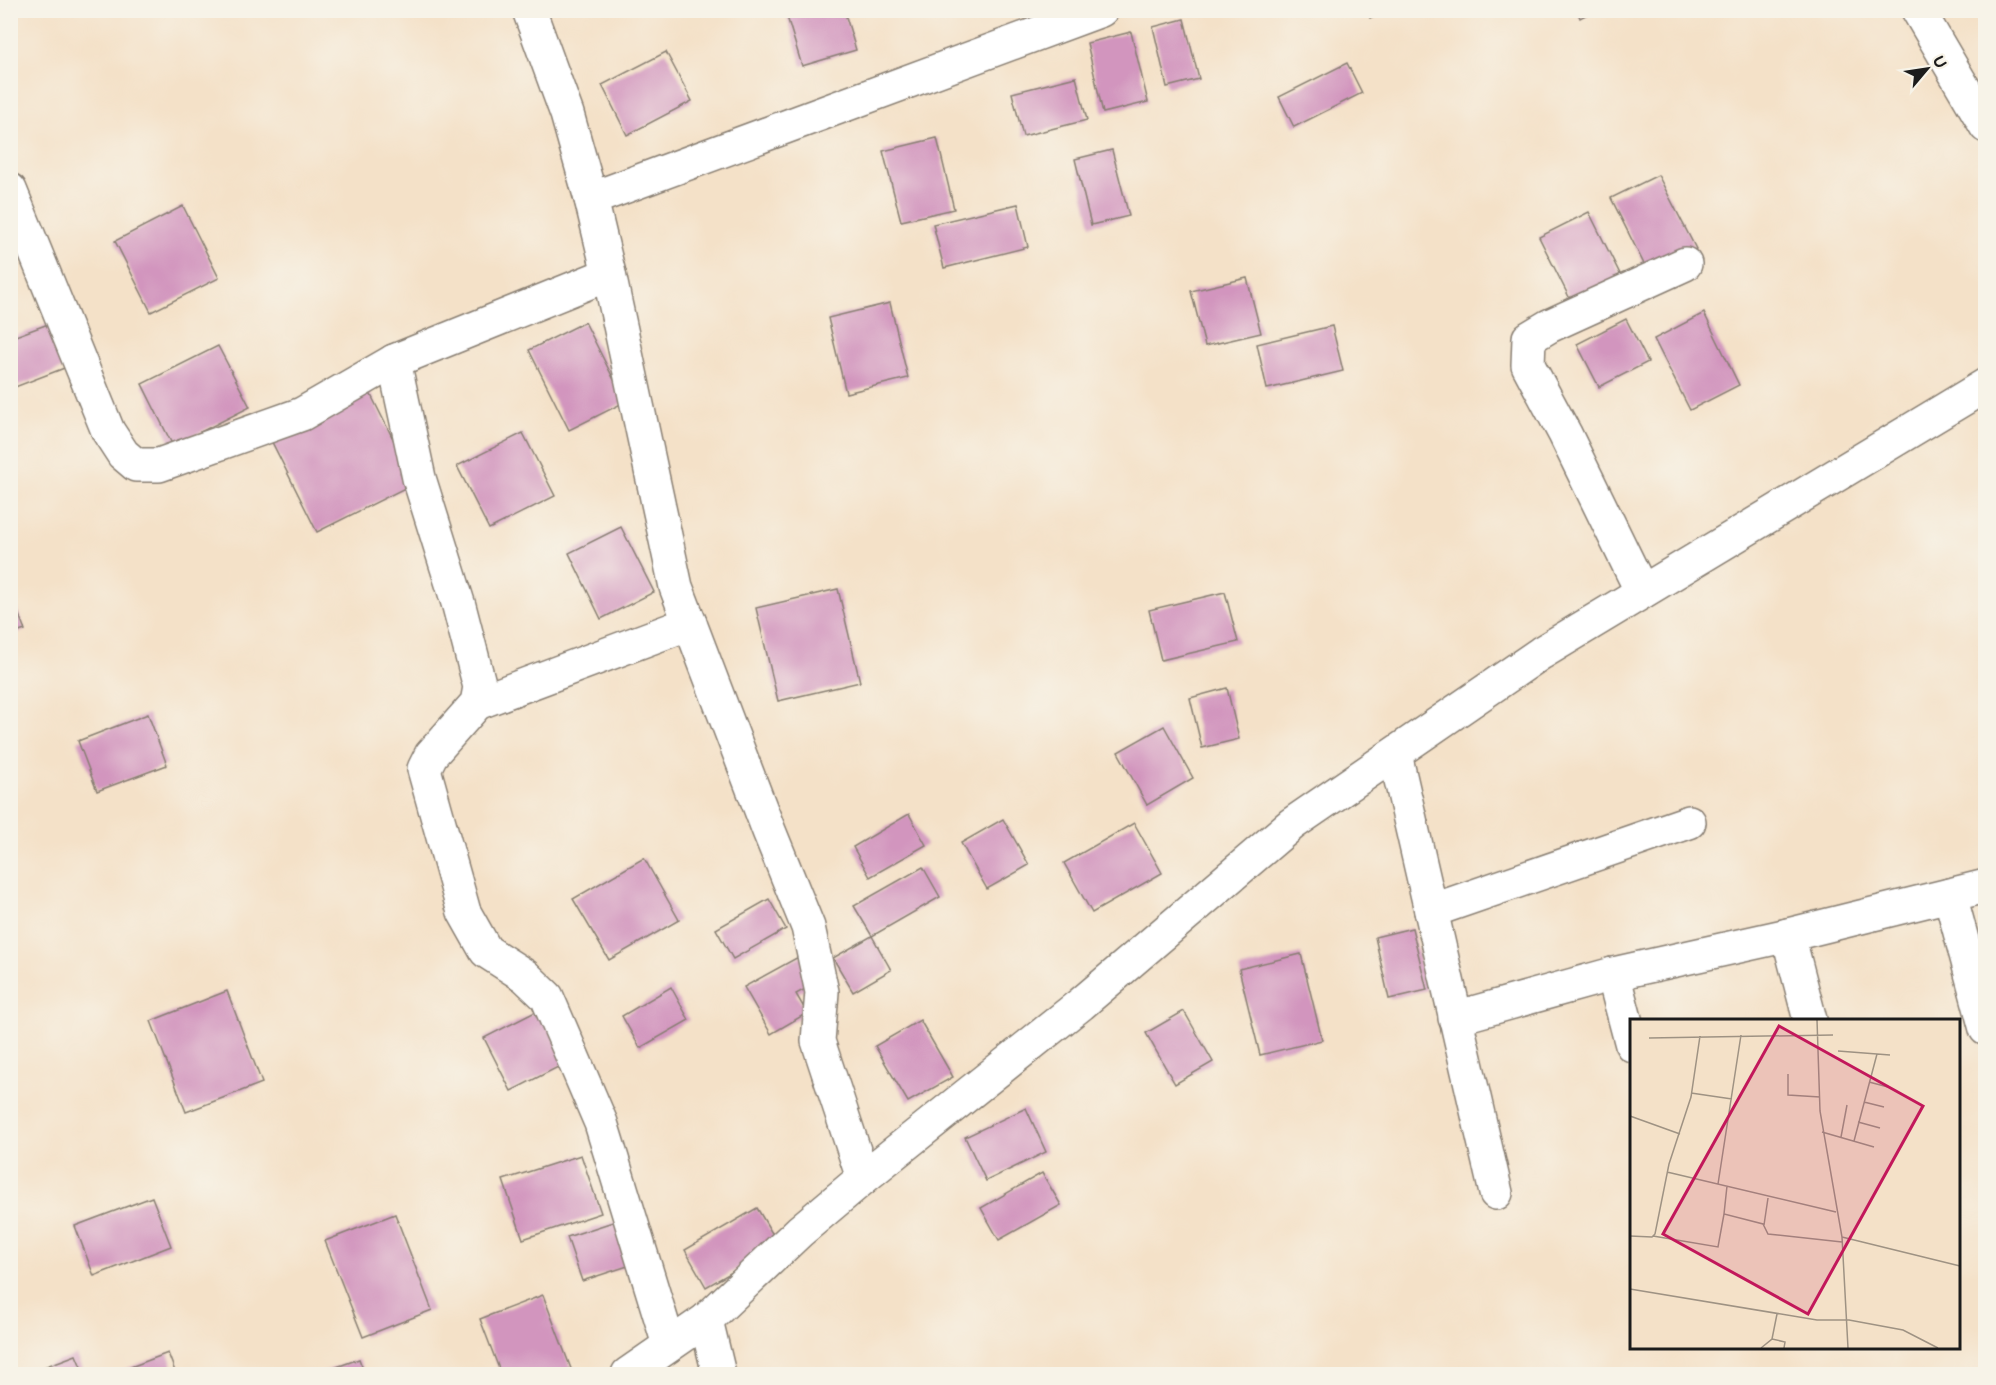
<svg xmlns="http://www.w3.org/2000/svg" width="1996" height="1385" viewBox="0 0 1996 1385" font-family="'Balsamiq Sans',sans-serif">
<rect width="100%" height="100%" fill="#f7f3e8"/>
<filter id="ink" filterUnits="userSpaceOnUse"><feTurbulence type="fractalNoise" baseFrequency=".0167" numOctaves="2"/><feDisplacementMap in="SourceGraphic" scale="12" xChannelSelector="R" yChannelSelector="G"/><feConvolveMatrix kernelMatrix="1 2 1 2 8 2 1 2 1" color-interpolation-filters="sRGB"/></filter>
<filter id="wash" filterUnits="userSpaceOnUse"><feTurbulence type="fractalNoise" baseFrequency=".008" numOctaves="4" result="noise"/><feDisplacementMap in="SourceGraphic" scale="24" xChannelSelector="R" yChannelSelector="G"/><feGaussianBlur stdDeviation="1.35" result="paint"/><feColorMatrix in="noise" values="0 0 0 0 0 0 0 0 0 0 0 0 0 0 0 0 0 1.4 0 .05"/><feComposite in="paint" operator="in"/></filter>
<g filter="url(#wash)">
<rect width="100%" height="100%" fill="#f4e1c8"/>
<g id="blocks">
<g fill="#d295be">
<polygon points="785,10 844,10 856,50 802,66"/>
<polygon points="1366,10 1385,10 1370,18"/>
<polygon points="1577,10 1595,10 1580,18"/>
<polygon points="1184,19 1199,79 1167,87 1153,27"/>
<polygon points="1131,32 1148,102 1103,113 1087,43"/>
<polygon points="666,52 692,101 627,135 602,85"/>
<polygon points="1347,63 1362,93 1294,127 1279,97"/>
<polygon points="1076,77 1087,120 1023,136 1012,93"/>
<polygon points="937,138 954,209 901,221 883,151"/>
<polygon points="1112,150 1129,216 1091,225 1075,159"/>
<polygon points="1658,175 1696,249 1648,272 1611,198"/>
<polygon points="1018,204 1028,247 944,268 933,224"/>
<polygon points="183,206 219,278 151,312 115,241"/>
<polygon points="1589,212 1624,282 1574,307 1539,237"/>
<polygon points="1247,278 1261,333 1205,346 1191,291"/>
<polygon points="890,303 908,378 846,393 828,318"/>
<polygon points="1704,313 1739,385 1690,410 1654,339"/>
<polygon points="1626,319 1648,362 1599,387 1577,344"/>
<polygon points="585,322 625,402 569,430 529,350"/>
<polygon points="51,323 67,367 10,389 10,338"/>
<polygon points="1332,326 1343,371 1267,389 1257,344"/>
<polygon points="218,346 250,407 173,446 142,384"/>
<polygon points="367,387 415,483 317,532 269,436"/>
<polygon points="523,433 555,496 489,529 457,466"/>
<polygon points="621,527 654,592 601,619 569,553"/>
<polygon points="838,589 860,682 778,701 756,608"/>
<polygon points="10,592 25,630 10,635"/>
<polygon points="1225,592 1238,642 1161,660 1149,610"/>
<polygon points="1227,688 1239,739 1202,748 1190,698"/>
<polygon points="148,714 167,765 97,791 78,741"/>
<polygon points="1164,726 1193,778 1147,805 1118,752"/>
<polygon points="909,814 926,845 870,877 853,847"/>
<polygon points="1003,819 1029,865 987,889 961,843"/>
<polygon points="1134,823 1162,873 1092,913 1064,863"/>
<polygon points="644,858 679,920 609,960 573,899"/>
<polygon points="923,867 940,897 872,936 891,970 853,992 833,958 872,936 854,906"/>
<polygon points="769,899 786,929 733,959 716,929"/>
<polygon points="1412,928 1427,990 1389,999 1375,937"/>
<polygon points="1301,954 1322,1040 1260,1055 1239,969"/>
<polygon points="802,955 818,982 796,994 807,1013 771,1034 744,987"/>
<polygon points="671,987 689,1020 640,1048 622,1016"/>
<polygon points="227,991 262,1083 186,1112 151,1021"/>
<polygon points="541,1009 568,1062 511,1091 484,1038"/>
<polygon points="1184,1011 1213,1062 1175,1084 1146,1033"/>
<polygon points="920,1020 953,1077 908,1102 875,1046"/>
<polygon points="1026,1108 1046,1152 986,1181 965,1137"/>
<polygon points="581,1155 601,1213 523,1239 503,1180"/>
<polygon points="1042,1173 1061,1205 999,1240 981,1208"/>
<polygon points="152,1197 171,1246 94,1276 75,1226"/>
<polygon points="757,1208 779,1245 706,1287 685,1250"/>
<polygon points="395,1214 432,1310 363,1337 325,1241"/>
<polygon points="625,1218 640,1262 582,1281 567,1237"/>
<polygon points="543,1295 573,1374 501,1374 480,1319"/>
<polygon points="168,1353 176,1374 121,1374 120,1371"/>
<polygon points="76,1355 84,1374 46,1374 44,1367"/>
<polygon points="359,1359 365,1374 317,1374"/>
</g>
</g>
</g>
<g filter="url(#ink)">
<use href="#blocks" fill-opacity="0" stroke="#887e72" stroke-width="1.5"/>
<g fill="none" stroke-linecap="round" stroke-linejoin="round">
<defs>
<g id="minor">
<polyline points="529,10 567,114 591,199 609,274 676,587 769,831 808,927 822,992 818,1041 863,1178"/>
<polyline points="1918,10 1986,126"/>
<polyline points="10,190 108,431 123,454 136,465 159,465 302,414 394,361"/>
<polyline points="591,199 1101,10"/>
<polyline points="609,274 394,361 419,478 459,606 480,687 477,703 431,755 424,769 464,912 486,951 525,976 547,997 601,1123 669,1345"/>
<polyline points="1642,592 1565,434 1528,365 1529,338 1549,326 1685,264"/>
<polyline points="477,703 690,623"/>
<polyline points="1395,754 1496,1193"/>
<polyline points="1950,895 1986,1029"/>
<polyline points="1431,911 1689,822"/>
<polyline points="1788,935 1810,1020"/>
<polyline points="1613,974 1632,1045"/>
<polyline points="1455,1018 1613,974 1788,935 1986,886"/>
<polyline points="706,1320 719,1374"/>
<polyline points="628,1374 706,1320 800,1231 863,1178 1081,1004 1292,824 1541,653 1986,385"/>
</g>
</defs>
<use href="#minor" stroke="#887e72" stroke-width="36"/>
<use href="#minor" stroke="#fff" stroke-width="33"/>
</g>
</g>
<g transform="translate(1630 1019)">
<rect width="330" height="330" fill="#f4e1c8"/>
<path fill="none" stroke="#9e9283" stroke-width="1.5" d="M 187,1 L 190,92 L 212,218 L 218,329M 19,19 L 203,16M 208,32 L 260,36M 158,55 L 158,76 L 190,78M 239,63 L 258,68M 61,74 L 102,80M 234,83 L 254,88M 0,97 L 50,115M 228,103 L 250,109M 192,113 L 244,128M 211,118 L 217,86M 224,122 L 247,35M 37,153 L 206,193M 88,165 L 111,16M 97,167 L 94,195 L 133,205 L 138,215 L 212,223M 134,206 L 138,179M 0,217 L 22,218 L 25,215 L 39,145 L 61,78 L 70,17M 23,217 L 88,228 L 94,195M 212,218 L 330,247M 0,270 L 187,301 L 219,301 L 273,311 L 308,329M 142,320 L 155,323 L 154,329M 131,329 L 142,320 L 147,295"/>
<path fill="#c2185b" fill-opacity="0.15" stroke="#c2185b" stroke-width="3" d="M 149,7 L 293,87 L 178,295 L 33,215 Z"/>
<rect width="330" height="330" fill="none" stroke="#1c1c1c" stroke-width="3"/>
</g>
<rect width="1996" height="1385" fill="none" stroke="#f7f3e8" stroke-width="36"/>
<g transform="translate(1927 69) rotate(61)" stroke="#f7f3e8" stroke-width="4.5" paint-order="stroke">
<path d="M0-4.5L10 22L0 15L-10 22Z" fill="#1c1c1c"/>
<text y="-9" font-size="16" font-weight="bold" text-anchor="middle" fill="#1c1c1c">U</text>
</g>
</svg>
